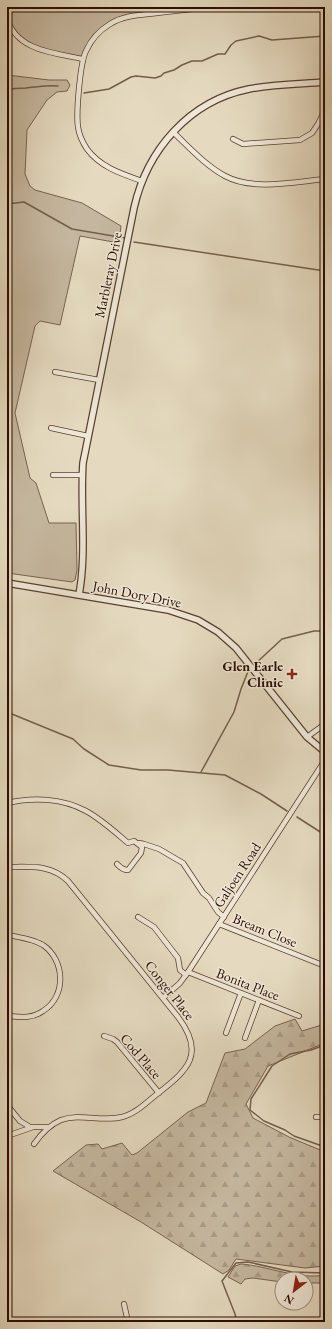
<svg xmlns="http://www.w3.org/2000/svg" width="332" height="1329" viewBox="0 0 332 1329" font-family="'EB Garamond',serif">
<defs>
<pattern id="forest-firs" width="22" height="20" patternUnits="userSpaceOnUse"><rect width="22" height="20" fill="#c5b79f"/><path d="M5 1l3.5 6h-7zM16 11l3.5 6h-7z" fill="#a99c87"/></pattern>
</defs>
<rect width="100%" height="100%" fill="#e5dac0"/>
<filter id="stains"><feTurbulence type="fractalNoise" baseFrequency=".005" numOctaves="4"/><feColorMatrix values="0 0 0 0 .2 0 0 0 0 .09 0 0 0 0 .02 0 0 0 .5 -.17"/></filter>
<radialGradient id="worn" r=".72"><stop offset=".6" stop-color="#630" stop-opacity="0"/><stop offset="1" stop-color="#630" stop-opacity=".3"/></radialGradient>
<g fill="#c5b79f" stroke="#786250">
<path d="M 7,7 L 160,7 L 161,12 L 124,17 L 103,28 L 83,59 C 52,52 7,48 7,7 Z"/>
<polygon points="7,75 49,80 67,80 70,85 67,91 57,92 47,100 27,130 25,174 30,186 35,190 82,203 121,226 119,243 80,236 60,325 40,321 35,326 15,413 30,478 36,483 49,523 76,523 77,570 75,580 72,582 7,573"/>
</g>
<g fill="url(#forest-firs)" stroke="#786250">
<polygon points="295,1019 302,1031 325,1024 325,1043 268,1066 246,1104 253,1118 289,1137 325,1152 325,1266 305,1268 236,1259 229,1270 223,1274 141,1222 53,1171 86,1145 98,1144 102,1149 122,1143 132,1155 137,1153 188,1112 206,1103 225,1053 245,1049 275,1026"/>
<path d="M 241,1264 C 268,1266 298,1280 325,1275 L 325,1283 L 306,1283 L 306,1279 L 282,1279 L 282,1282 L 253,1278 L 245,1279 L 241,1284 L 228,1277 L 235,1266 Z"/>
</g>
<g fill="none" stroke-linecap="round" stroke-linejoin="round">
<g stroke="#745e4c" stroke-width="1.5">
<path d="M 7,90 C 14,88 19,88 26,88 C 37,87 47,85 58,86"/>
<polyline points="84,93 109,89 131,77 136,76 155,78 161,76 164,73 174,70 182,65 192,61 202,61 218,54 225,54 231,45 236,41 259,36 272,40 325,36"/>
<polyline points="7,204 24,202 72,229 125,238"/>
<polyline points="134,242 325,271"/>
<polyline points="255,664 282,639 314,631 325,631"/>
<polyline points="7,712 73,739 84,749 109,765 141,770 168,770 225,775 261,794 287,811"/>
<polyline points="201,772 234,712 241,689 249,669"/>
<polyline points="297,817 325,835"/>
<polyline points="325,1045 311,1050 290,1054 272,1066 251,1099 250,1110 264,1121 285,1130 294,1136 325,1147"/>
<polyline points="237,1322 235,1314 222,1281 236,1263 248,1262 292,1272 325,1273"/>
</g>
<defs>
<g id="minor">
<polyline points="291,7 301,7"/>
<path d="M 7,18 C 16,51 55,53 83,59"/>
<path d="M 173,132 C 189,147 205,165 225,176 C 253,191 294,182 325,179"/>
<polyline points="233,139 243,144 300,140 312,133 318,124 325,110"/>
<path d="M 142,181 C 122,174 100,167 87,149 C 83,143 79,134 78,127 C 76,113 80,63 86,51 C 91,40 100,30 110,24 C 124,15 141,15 157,13 C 174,11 191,9 209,7"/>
<polyline points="55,372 99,380"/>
<polyline points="51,428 88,436"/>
<polyline points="53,475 82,475"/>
<polyline points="307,737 325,724"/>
<path d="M 7,803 C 33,797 62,798 86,811 C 101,819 115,832 128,843 L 134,841 L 142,847 L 141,853 L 128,870 C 122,870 120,867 117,864"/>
<polyline points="139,843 144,844 159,849 183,863 203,893 209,898 218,912 224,917"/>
<path d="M 7,867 C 30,867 50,864 68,881 L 178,1017 C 206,1054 188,1070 157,1094 C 146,1103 135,1114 122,1117 C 102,1122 80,1113 61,1120 C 49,1125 41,1134 34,1144"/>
<polyline points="138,917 154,927 178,958 180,970 186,975"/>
<polyline points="219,924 325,966"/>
<path d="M 7,935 C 19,937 33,939 43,945 C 65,960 67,996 43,1011 C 32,1019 20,1017 7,1016"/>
<polyline points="188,972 299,1016"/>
<polyline points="163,998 180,983 188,972 325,760"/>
<polyline points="226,1033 241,993"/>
<polyline points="104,1036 113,1039 117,1042 159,1093"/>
<polyline points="245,1038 259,1000"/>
<polyline points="7,1105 20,1121 30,1127"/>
<polyline points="316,1117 325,1117"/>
<polyline points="7,1136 33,1127 49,1127"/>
<polyline points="124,1304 128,1322"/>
</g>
<g id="tertiary">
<polyline points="7,583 168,610 198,620 218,632 236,648 307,737 325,752"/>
<path d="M 79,595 C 87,551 80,507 83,463 L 134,208 C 147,150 189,101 249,89 C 274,84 300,84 325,82"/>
</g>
</defs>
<use href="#minor" stroke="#594030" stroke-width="6"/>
<use href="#tertiary" stroke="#594030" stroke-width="8"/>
<use href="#minor" stroke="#eee7d6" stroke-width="4.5"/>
<use href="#tertiary" stroke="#eee7d6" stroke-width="5.5"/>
</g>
<path fill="#8f2418" stroke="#eee7d6" stroke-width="1.5" d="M290 668h4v4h4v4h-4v4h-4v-4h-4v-4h4z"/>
<g text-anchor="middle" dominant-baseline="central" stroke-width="3" stroke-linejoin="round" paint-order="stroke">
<g font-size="14" fill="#2a0c00" stroke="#eee7d6">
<text transform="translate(108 275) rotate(-78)">Marbleray Drive</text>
<text transform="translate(137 594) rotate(11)">John Dory Drive</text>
<text transform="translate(237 875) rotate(-57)">Galjoen Road</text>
<text transform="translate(265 930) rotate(22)">Bream Close</text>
<text transform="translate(248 984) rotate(21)">Bonita Place</text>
<text transform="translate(170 990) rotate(52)">Conger Place</text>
<text transform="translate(141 1056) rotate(49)">Cod Place</text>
</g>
<g font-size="14" font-weight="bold" fill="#2a0c00" stroke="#eee7d6" text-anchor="end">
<text x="283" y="666">Glen Earle<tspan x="283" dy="16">Clinic</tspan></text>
</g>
</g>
<rect width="332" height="1329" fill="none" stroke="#e5dac0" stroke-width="24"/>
<rect x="8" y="8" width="316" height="1313" fill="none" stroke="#2a0c00" stroke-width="2"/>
<rect x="12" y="12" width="308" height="1305" fill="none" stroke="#2a0c00"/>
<g transform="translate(294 1291) rotate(211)"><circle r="19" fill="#eee7d6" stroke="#a08f80"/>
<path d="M0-3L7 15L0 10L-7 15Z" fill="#8f2418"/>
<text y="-6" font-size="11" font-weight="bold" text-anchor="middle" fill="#2a0c00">N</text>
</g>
<rect width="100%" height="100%" filter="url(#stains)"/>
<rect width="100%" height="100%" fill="url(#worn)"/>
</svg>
